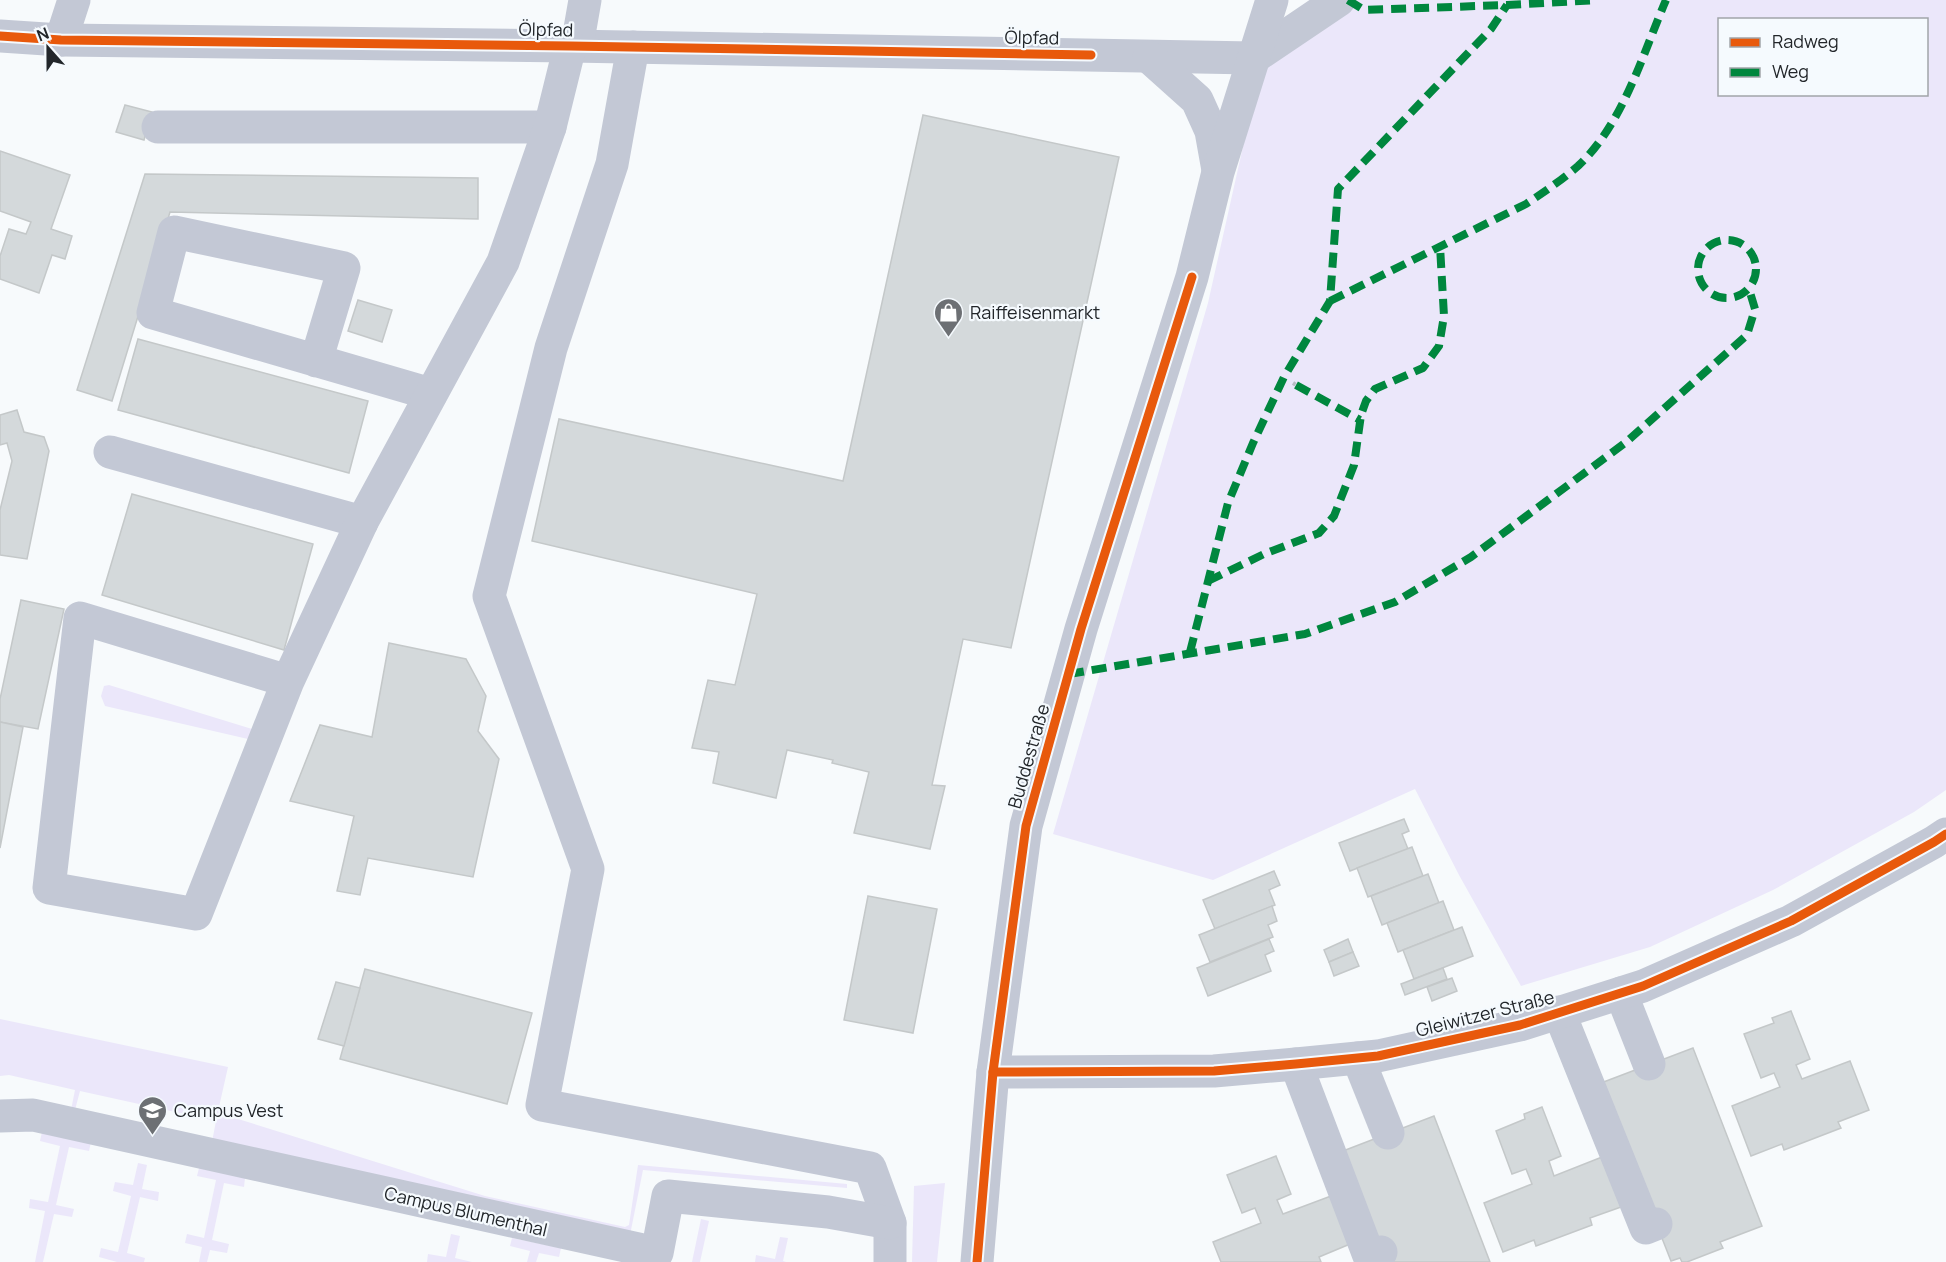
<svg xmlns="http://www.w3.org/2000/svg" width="1946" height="1262" viewBox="0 0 1946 1262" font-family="Manrope,sans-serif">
<rect width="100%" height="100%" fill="#f7fafc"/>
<g fill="#ebe7fa" fill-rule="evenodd">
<path d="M 1342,0 L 1946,0 L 1946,790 L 1914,812 L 1773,890 L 1650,947 L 1521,986 L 1459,875 L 1415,789 L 1213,880 L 1053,834 L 1208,303 L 1261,66 ZM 1720,20 L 1926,20 L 1926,94 L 1720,94 Z"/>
<polygon points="109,685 252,729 248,739 105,706 101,696 104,686"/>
<polygon points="0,1019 228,1067 219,1107 219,1112 222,1114 485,1196 625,1227 629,1225 638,1165 847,1184 847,1188 643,1170 630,1235 212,1142 216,1121 80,1091 75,1110 71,1110 75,1090 9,1075 0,1076"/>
<polygon points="42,1132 91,1142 89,1151 69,1147 56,1205 74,1209 72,1217 54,1214 43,1262 35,1262 45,1211 29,1208 30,1199 48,1202 60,1146 40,1141"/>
<polygon points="138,1163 147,1165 142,1189 159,1192 158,1201 140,1197 127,1253 145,1258 144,1262 117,1262 99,1257 101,1248 118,1252 131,1196 113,1191 115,1182 133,1185"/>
<polygon points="199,1168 245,1178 244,1187 224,1183 212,1240 229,1244 227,1253 210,1250 207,1262 199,1262 202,1247 185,1243 187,1234 204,1238 216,1180 197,1176"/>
<polygon points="945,1183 937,1262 912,1262 914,1186"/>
<polygon points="701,1219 709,1221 700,1262 692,1262"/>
<polygon points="451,1234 460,1236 455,1258 472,1262 427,1262 428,1254 446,1257"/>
<polygon points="780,1237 788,1238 783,1261 786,1262 755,1262 756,1255 775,1259"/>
<polygon points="512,1238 561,1248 559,1257 539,1253 536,1262 527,1262 530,1251 510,1246"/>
</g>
<g fill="#d4d9db" stroke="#c4c8c9" stroke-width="1.5">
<polygon points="125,105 152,112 144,140 116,132"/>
<polygon points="923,115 1119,157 1011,648 963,639 932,785 945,786 930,849 854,833 869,772 832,763 833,760 787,750 776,798 713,783 719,752 692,748 708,680 735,685 757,594 532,541 559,419 843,481"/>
<polygon points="0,151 70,175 51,229 72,236 65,259 52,255 39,293 0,279 0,256 9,229 26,234 31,222 0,211"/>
<polygon points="145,174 478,178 478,219 170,212 112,401 77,390"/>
<polygon points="358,300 392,310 382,342 348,331"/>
<polygon points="138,339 368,401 349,473 118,410"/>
<polygon points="17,410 24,432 44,437 49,451 27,559 0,555 0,510 12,461 7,443 0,445 0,415"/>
<polygon points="132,494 313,544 284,650 102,595"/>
<polygon points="21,600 64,609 38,729 0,722 0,699"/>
<polygon points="389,643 466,659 486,696 478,731 499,759 473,877 368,858 360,895 337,891 354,816 290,801 320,725 372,737"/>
<polygon points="0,722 23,727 0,848"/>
<polygon points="1404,819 1409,831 1402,834 1408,849 1350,871 1339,843"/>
<polygon points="1412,847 1423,876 1368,897 1357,868"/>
<polygon points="1274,871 1280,885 1269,890 1275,905 1215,929 1203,900"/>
<polygon points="1428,874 1439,903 1382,925 1371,896"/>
<polygon points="868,896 937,909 913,1033 844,1020"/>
<polygon points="1443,901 1454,930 1398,952 1387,923"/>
<polygon points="1272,906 1277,921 1268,925 1273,937 1210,962 1199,935"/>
<polygon points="1462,927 1473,956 1414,979 1403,950"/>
<polygon points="1269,939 1274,951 1265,955 1271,971 1208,996 1197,968"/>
<polygon points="1348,939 1353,952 1329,962 1324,950"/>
<polygon points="1353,952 1359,966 1334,976 1329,962"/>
<polygon points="1443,968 1447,979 1405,995 1401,984"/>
<polygon points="365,969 532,1013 507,1104 340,1059"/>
<polygon points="1452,978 1457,991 1432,1001 1427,987"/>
<polygon points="336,982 360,988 344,1046 318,1039"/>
<polygon points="1791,1011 1810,1059 1796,1065 1802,1079 1850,1061 1869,1110 1838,1122 1841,1128 1784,1150 1782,1144 1751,1156 1732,1106 1780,1087 1774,1073 1761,1078 1744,1034 1774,1023 1772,1018"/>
<polygon points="1693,1048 1762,1226 1720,1242 1723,1248 1687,1262 1682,1262 1680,1258 1671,1261 1601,1083"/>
<polygon points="1542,1107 1561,1156 1549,1161 1554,1176 1602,1157 1621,1207 1590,1218 1592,1225 1536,1246 1534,1240 1503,1252 1484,1203 1532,1184 1526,1169 1512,1174 1496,1131 1525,1119 1524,1114"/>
<polygon points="1434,1116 1490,1262 1385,1262 1343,1151"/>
<polygon points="1276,1156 1291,1194 1277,1200 1283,1214 1331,1196 1350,1244 1319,1257 1321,1262 1221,1262 1213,1242 1261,1223 1255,1208 1242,1213 1227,1175"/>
</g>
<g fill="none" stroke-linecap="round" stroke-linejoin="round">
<polyline stroke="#b8bcc4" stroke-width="4" stroke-dasharray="3 4.5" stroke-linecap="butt" points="1293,383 1296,385"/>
<g stroke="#c3c8d5" stroke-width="33">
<polyline points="0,36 61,40 570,46 1253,58"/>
<polyline points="61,40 74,0"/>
<polyline points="577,46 585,0"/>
<polyline points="633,47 612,164 551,348 489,596 588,869 542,1105 870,1168 890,1223 890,1262"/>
<polyline points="1149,57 1197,100 1211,131 1218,170"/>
<polyline points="1253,58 1339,0"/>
<polyline points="158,127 550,127"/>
<polyline points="316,361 344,268 174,232 153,313 431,394"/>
<polyline points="110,452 362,522"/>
<polyline points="288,681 80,618 49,888 196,914 288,681 362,522 503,262 550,127 570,46"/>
<polyline points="1621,993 1649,1064"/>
<polyline points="1559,1012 1646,1228 1656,1224"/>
<polyline points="1358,1058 1388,1133"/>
<polyline points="1296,1064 1369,1256 1381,1252"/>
<polyline points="993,1072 1214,1071 1296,1064 1378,1056 1520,1025 1643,986 1791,921 1934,842 1946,834"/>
<polyline points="0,1116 33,1115 657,1253 668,1196 828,1212 890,1223"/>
<polyline points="977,1262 993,1072 1026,826 1081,629 1192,277 1218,172 1272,0"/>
</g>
<g stroke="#00873e" stroke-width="8" stroke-dasharray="15 8" stroke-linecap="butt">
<polyline points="1348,0 1364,10 1507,5 1597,0"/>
<circle cx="1727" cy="269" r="29"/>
<path d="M 1330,301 L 1526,204 C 1544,192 1562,180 1578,166 C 1623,124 1642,56 1666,0"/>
<polyline points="1296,385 1360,420"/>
<polyline points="1208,581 1264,554 1319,533 1334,516 1354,465 1361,415 1366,401 1375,389 1423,368 1439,346 1444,316 1440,246"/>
<polyline points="1190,652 1228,503 1253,443 1284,377 1330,301 1338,189 1491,29 1507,5"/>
<polyline points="1069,674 1305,634 1395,602 1471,557 1625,443 1747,335 1755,309 1749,289"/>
</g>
<defs>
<g id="cycleway">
<polyline points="0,36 61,40 570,46 1091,55"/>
<polyline points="993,1072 1214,1071 1296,1064 1378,1056 1520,1025 1643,986 1791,921 1934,842 1946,834"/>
<polyline points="977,1262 993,1072 1026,826 1081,629 1192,277"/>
</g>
</defs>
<use href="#cycleway" stroke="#f5fafe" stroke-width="13"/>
<use href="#cycleway" stroke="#e8590c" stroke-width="9"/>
</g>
<defs>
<symbol id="shop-pin" viewBox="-11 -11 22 30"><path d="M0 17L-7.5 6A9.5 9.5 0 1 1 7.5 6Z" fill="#6d7074" stroke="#f5fafe"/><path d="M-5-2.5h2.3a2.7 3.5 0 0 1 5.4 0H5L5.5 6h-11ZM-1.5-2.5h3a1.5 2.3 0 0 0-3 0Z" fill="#fff"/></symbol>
<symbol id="school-pin" viewBox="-11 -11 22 30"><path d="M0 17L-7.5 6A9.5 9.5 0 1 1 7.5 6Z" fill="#6d7074" stroke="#f5fafe"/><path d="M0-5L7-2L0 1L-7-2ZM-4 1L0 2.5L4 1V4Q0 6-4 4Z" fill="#fff"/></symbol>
</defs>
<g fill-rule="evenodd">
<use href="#shop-pin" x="932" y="296" width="33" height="45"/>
<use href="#school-pin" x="136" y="1094" width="33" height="45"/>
</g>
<g text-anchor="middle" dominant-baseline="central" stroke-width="4.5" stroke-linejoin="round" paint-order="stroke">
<g font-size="18" fill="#22262a" stroke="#f5fafe">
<text transform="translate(546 29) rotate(1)">Ölpfad</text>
<text transform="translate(1032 37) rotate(1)">Ölpfad</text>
<text transform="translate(1028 756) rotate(-74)">Buddestraße</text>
<text transform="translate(1485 1013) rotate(-14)">Gleiwitzer Straße</text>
<text transform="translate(466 1211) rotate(13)">Campus Blumenthal</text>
</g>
<g font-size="18" fill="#22262a" stroke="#f5fafe" text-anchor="start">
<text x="970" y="312">Raiffeisenmarkt</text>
<text x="174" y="1110">Campus Vest</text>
</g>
</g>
<rect x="1718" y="18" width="210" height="78" fill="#f5fafe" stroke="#a1a5a9" stroke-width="1.5"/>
<rect x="1730" y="38" width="30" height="9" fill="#e8590c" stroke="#a1a5a9" stroke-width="1.5"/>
<text x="1772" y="48" font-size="18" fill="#22262a">Radweg</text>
<rect x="1730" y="68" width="30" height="9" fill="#00873e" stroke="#a1a5a9" stroke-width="1.5"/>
<text x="1772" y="78" font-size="18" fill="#22262a">Weg</text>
<g transform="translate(48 48) rotate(339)" stroke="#f5fafe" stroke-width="4.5" paint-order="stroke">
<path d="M0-4.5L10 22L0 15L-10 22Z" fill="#22262a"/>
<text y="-9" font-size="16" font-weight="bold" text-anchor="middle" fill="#22262a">N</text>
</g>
</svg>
